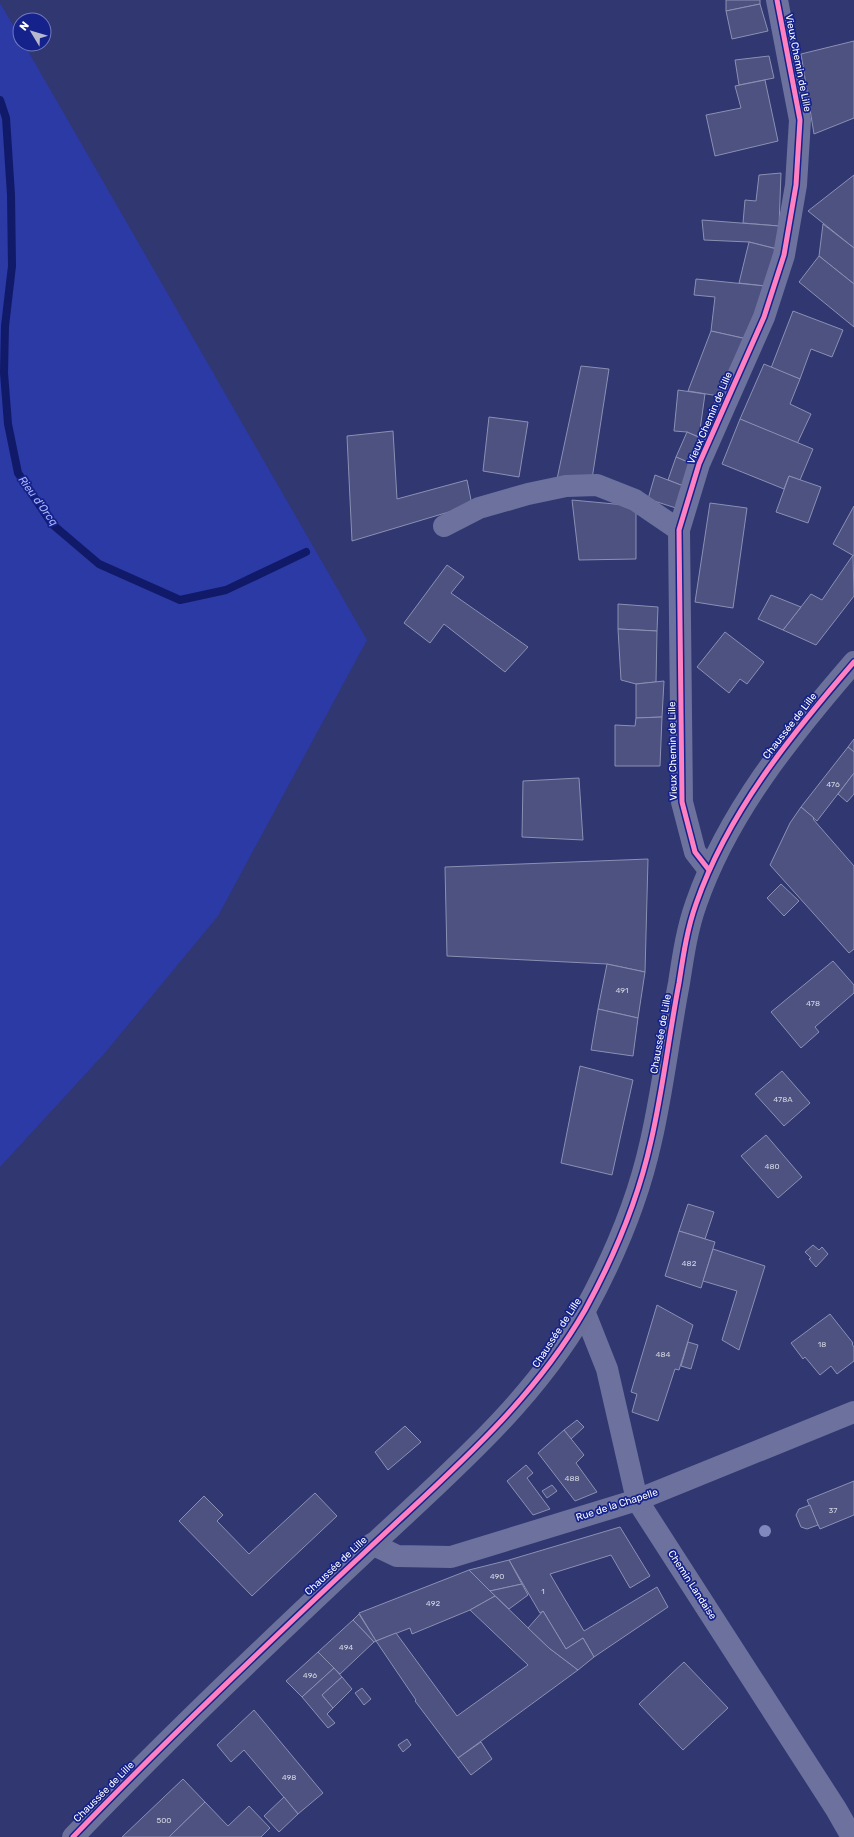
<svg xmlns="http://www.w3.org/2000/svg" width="854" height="1837" viewBox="0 0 854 1837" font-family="Rubik,sans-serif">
<rect width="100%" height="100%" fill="#303771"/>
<polygon fill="#2b3aa4" points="0,3 20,37 20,44 24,44 367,640 218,916 104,1054 0,1167"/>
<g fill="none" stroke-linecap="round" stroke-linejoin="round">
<polyline stroke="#101a69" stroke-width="8" points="0,100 6,118 11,195 12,266 5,326 4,373 8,424 18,473 52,524 99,564 180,600 226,590 306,552"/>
</g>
<g fill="#4d5281" stroke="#8b90b3">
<polygon points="726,0 760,0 760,4 726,11"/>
<polygon points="760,4 768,31 732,39 726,11"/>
<polygon points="854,41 854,118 814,134 801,54"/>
<polygon points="769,56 774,78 739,85 735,60"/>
<polygon points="765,80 778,141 715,156 706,115 741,108 735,86"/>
<polygon points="781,173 779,226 743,223 745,200 756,201 759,175"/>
<polygon points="854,175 854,248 808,211"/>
<polygon points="702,220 779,226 777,249 749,242 704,240"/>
<polygon points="823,224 854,248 854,284 819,256"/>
<polygon points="749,242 777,249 765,286 739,283"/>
<polygon points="819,256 854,284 854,327 799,282"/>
<polygon points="696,279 765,286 747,339 711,331 715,297 694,295"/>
<polygon points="793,311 843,330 832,357 811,349 800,379 771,368"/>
<polygon points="711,331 747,339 725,397 688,391"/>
<polygon points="764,364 800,379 790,404 811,414 797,444 740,419"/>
<polygon points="581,366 609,369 592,479 557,479"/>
<polygon points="678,390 705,394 699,437 687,432 674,431"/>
<polygon points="489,417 528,422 519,477 483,471"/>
<polygon points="740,419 813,449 800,480 789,476 784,489 722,464"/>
<polygon points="393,431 397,499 467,480 472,505 352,541 347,436"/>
<polygon points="687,432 707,441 695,465 676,457"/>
<polygon points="676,457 695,465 686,487 668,480"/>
<polygon points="655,475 686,487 679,509 648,499"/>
<polygon points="789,476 821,487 808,523 776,512"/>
<polygon points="572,500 636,506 636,559 579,560"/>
<polygon points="710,503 747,508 733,608 695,602"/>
<polygon points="854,506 854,556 833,544"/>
<polygon points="853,555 854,596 816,645 783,630 811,594 822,600"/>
<polygon points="447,565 464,577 451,593 528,647 505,672 444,624 430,643 404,623"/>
<polygon points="771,595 801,607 783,630 758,619"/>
<polygon points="618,604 658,607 657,631 618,629"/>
<polygon points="618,629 657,631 656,682 636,684 621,680"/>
<polygon points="725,632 764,662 747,684 740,679 729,693 697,667"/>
<polygon points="664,681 662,717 636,718 636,684"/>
<polygon points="662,717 660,766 615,766 615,725 635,726 636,718"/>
<polygon points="854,739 854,752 848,747"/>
<polygon points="848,747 854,752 854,773 817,821 801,807"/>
<polygon points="854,773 854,794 847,802 838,794"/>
<polygon points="579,778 583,840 522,837 523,781"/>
<polygon points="801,807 814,818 813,819 854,866 854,949 849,953 770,865 790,823"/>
<polygon points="648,859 645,972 607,964 447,956 445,867"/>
<polygon points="781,884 799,901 784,916 767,898"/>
<polygon points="833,961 854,985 854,993 815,1027 819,1032 801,1048 771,1012"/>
<polygon points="607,964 645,972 638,1018 598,1009"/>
<polygon points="598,1009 638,1018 633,1056 591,1050"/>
<polygon points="580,1066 633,1080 612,1175 561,1163"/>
<polygon points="782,1071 810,1103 784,1126 755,1094"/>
<polygon points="766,1135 802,1177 778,1198 741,1156"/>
<polygon points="688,1204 714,1212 705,1239 679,1231"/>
<polygon points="679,1231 715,1242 701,1288 665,1276"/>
<polygon points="813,1245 819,1250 822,1247 828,1254 816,1267 809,1259 811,1258 805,1252"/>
<polygon points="713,1249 765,1266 739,1350 722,1340 737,1291 703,1281"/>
<polygon points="657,1305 693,1325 679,1370 675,1369 658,1421 632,1412 637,1394 631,1392"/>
<polygon points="830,1314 853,1343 852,1344 854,1347 854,1361 837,1374 831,1366 820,1375 805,1357 803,1359 791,1343"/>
<polygon points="688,1342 698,1345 691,1369 681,1366"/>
<polygon points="577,1420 584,1427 571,1439 564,1430"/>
<polygon points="405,1426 421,1442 388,1470 375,1452"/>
<polygon points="564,1430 584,1455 576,1463 597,1492 575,1501 538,1453"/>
<polygon points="526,1465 533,1473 527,1478 550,1509 533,1515 507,1481"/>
<polygon points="854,1481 854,1515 820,1529 807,1500"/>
<polygon points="552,1485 557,1491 547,1498 542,1491"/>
<polygon points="315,1493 337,1516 252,1596 179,1521 204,1496 223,1515 217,1521 249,1554"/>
<polygon points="810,1505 818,1525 807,1529 801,1527 796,1515 799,1509"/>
<polygon points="620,1527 650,1576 630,1588 611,1555 550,1574 564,1598 584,1631 657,1587 668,1607 594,1657 583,1638 566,1649 543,1611 540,1613 509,1560"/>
<polygon points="509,1560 522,1584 490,1591 469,1570"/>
<polygon points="469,1570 495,1596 470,1610 412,1634 410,1628 376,1641 359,1613"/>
<polygon points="522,1584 528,1595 509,1609 490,1591"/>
<polygon points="495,1596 549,1648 578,1670 458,1758 415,1701 416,1700 376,1641 396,1633 457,1716 528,1665 470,1610"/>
<polygon points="543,1611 566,1649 583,1638 594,1657 578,1670 549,1648 528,1628"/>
<polygon points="359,1614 376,1641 374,1642 353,1620"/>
<polygon points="353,1620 374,1642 340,1674 318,1652"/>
<polygon points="318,1652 334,1668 302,1697 286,1681"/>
<polygon points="684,1662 728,1708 683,1750 639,1704"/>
<polygon points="334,1668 342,1677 322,1695 333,1708 327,1714 335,1723 328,1728 302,1697"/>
<polygon points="342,1677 352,1689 333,1708 322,1695"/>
<polygon points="362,1688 371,1699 364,1705 355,1693"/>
<polygon points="254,1710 323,1793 298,1814 244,1750 231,1762 217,1745"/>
<polygon points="407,1739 411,1745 403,1752 398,1745"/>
<polygon points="481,1742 492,1759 471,1775 458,1758"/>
<polygon points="183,1779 205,1802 169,1837 122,1837"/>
<polygon points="284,1797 298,1814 279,1832 264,1816"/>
<polygon points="205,1802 228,1826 249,1806 270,1828 261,1837 169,1837"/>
</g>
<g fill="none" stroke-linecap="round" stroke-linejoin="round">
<g stroke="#6c729d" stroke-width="22">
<polyline points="444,526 479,508 528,494 566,486 597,485 635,500 679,530"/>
<polyline points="709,870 695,852 682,802 679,530 699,464 764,317 784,255 796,185 800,120 777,0"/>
<polyline points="584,1311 607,1369 637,1500 836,1809 852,1837"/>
<polyline points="372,1544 397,1556 451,1557 637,1500 854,1412"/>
</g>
<path stroke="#6c719c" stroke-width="22" d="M 73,1837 C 167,1739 266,1645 365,1552 C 444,1477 530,1406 585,1310 C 614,1257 638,1200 651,1141 C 663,1089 669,1035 679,983 C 683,957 687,929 696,904 C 728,812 791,735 854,662"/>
<defs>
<g id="cycleway">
<polyline points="709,870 695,852 682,802 679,530 699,464 764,317 784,255 796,185 800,120 777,0"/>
<path d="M 73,1837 C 167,1739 266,1645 365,1552 C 444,1477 530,1406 585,1310 C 614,1257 638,1200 651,1141 C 663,1089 669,1035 679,983 C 683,957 687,929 696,904 C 728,812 791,735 854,662"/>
</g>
</defs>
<use href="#cycleway" stroke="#15228c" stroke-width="8"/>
<use href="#cycleway" stroke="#ff80c0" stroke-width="5"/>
</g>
<circle fill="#8188bd" cx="765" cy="1531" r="6"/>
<g text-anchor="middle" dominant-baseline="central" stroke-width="3.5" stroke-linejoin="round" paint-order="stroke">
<g font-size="8" fill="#d2d4e0">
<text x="833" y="784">476</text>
<text x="622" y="990">491</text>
<text x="813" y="1003">478</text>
<text x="783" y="1099">478A</text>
<text x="772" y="1166">480</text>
<text x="689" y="1263">482</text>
<text x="822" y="1344">18</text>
<text x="663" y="1354">484</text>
<text x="572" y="1478">488</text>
<text x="833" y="1510">37</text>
<text x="497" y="1576">490</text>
<text x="543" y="1591">1</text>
<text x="433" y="1603">492</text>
<text x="346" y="1647">494</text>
<text x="310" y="1675">496</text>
<text x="289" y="1777">498</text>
<text x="164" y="1820">500</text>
</g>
<g font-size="10" fill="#fff" stroke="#15228c">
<text transform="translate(798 63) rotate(79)">Vieux Chemin de Lille</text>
<text transform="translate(710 418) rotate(-67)">Vieux Chemin de Lille</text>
<text transform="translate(790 726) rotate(-52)">Chaussée de Lille</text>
<text transform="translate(673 751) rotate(-91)">Vieux Chemin de Lille</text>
<text transform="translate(661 1034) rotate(-80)">Chaussée de Lille</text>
<text transform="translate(557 1333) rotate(-57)">Chaussée de Lille</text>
<text transform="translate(617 1505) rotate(-18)">Rue de la Chapelle</text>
<text transform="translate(336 1566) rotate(-43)">Chaussée de Lille</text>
<text transform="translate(692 1585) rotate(57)">Chemin Landaise</text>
<text transform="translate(104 1792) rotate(-45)">Chaussée de Lille</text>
</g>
<g font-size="11" font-style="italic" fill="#aab4f7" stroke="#15228c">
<text transform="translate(38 501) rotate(54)">Rieu d'Orcq</text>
</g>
</g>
<g transform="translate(32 32) rotate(308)"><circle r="19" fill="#15228c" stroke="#737aba"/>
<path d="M0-3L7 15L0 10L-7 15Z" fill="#b7b9cd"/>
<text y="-6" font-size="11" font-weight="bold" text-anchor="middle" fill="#ffffff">N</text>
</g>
</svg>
